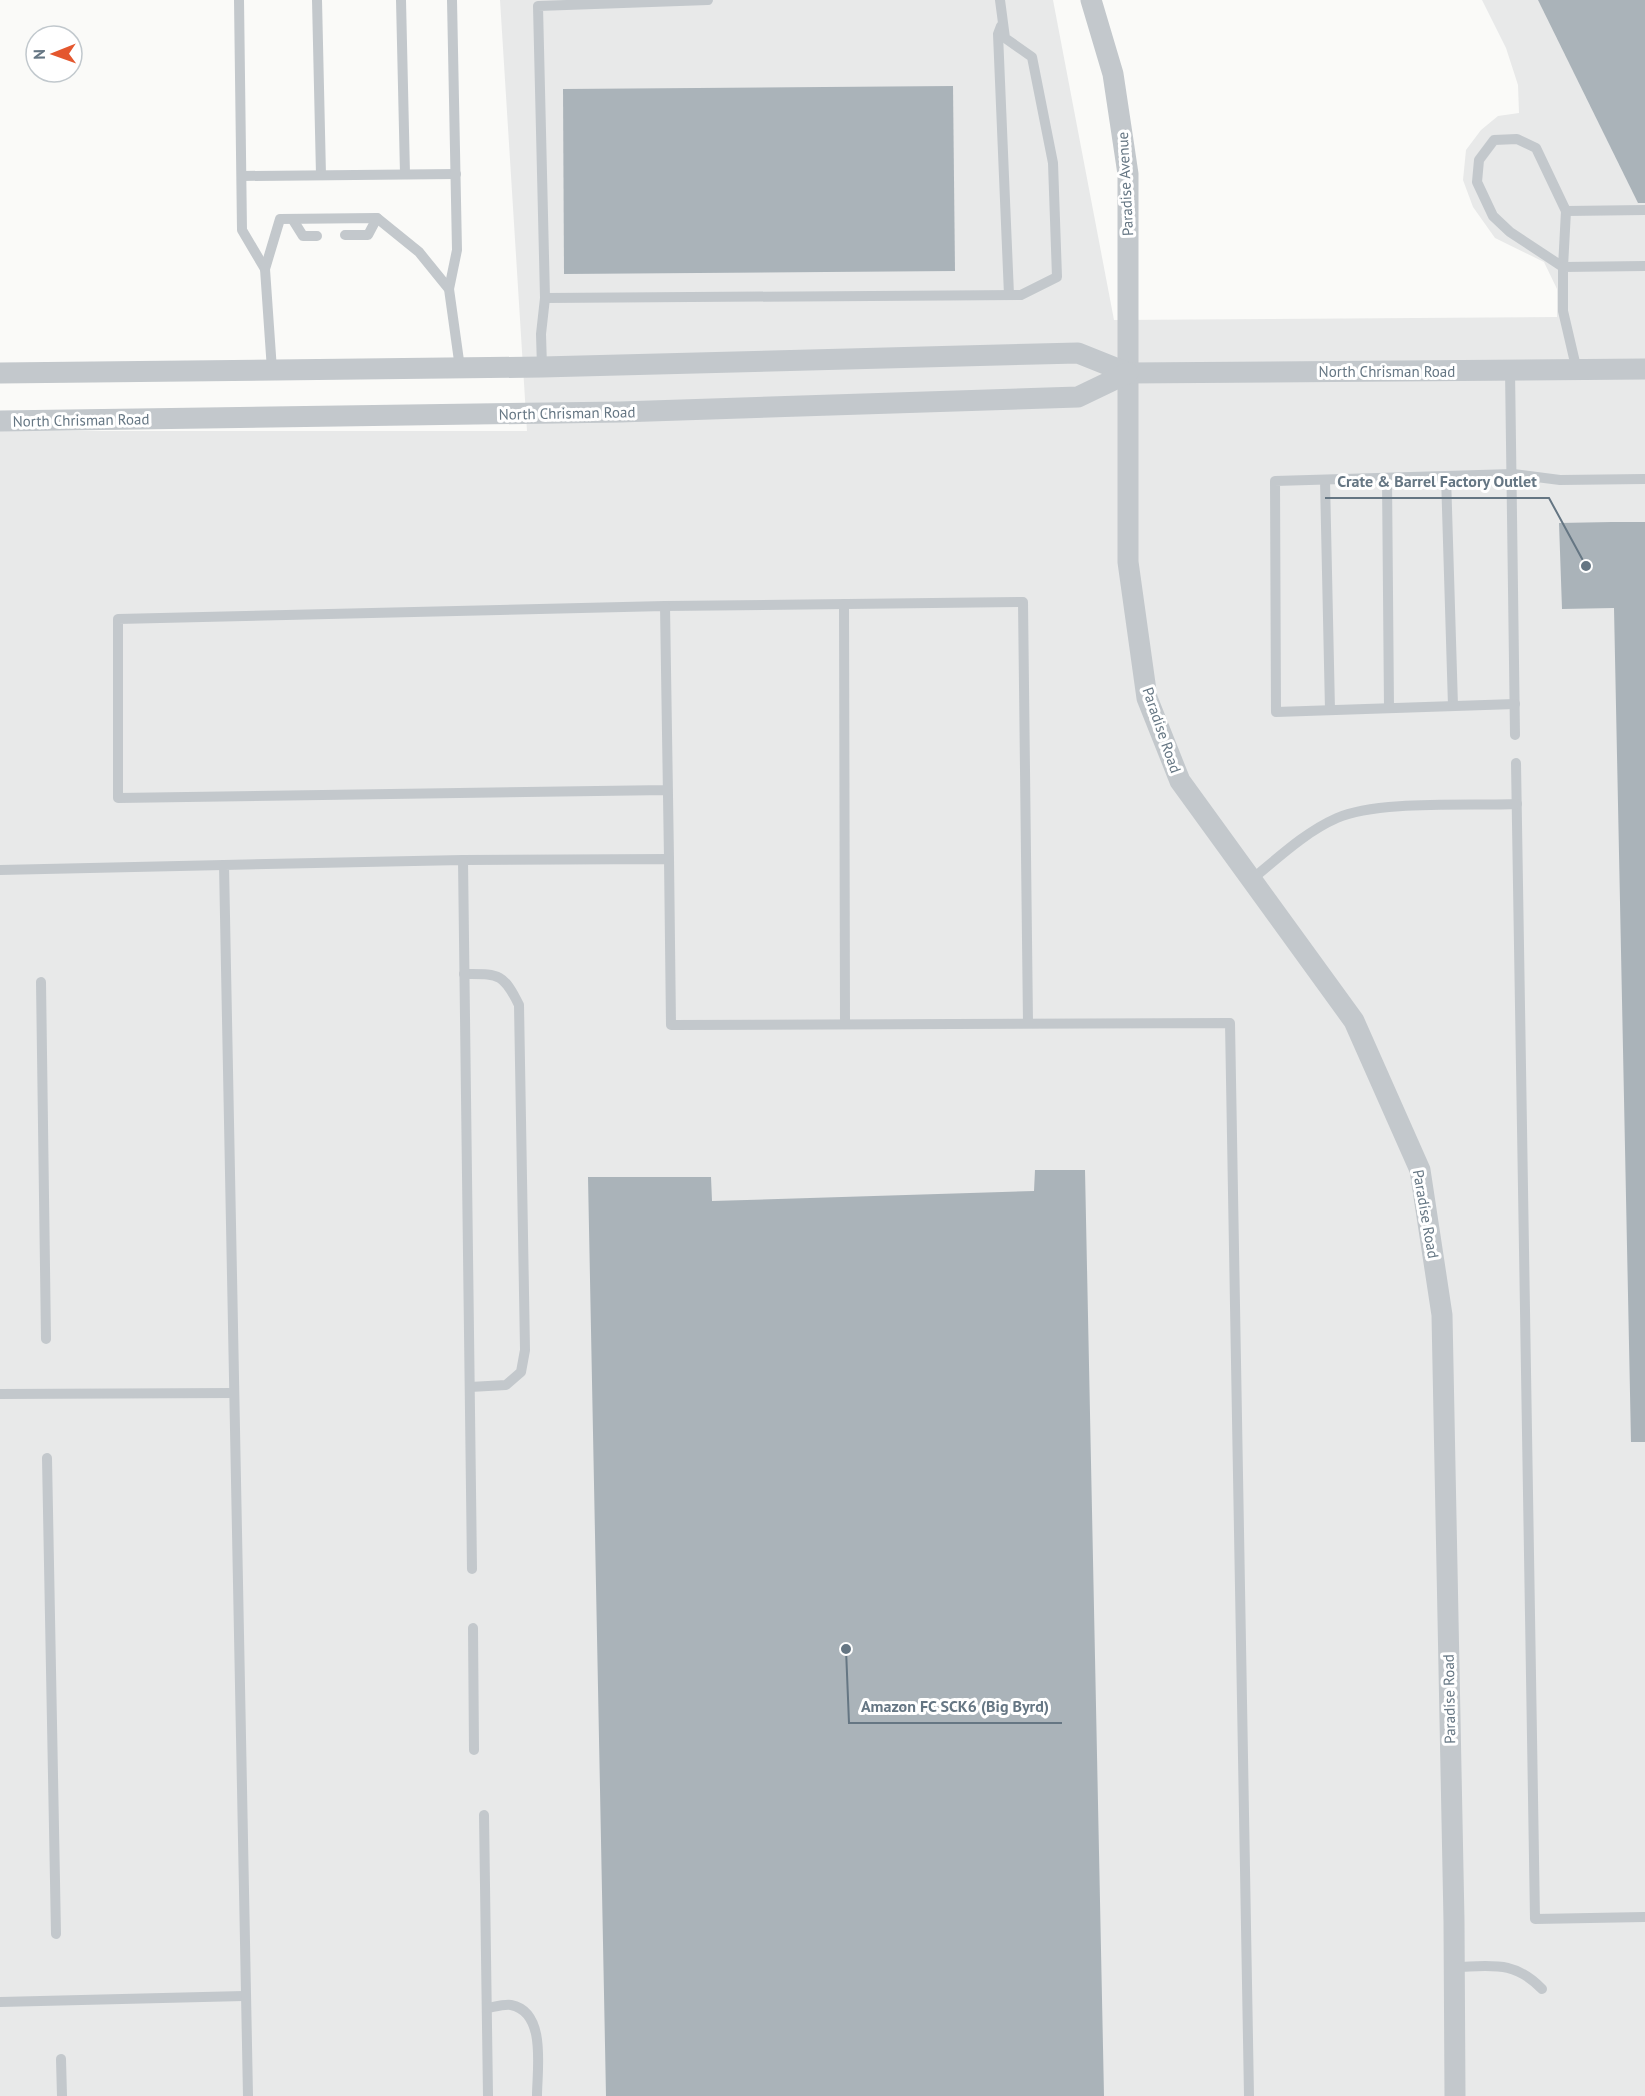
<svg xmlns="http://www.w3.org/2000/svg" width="1645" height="2096" viewBox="0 0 1645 2096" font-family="'PT Sans',sans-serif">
<rect width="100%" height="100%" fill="#fafaf8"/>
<polygon fill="#e8e9e9" points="500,0 1053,0 1114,320 1557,317 1557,289 1544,262 1495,238 1473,207 1463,180 1466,150 1481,130 1498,116 1519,113 1518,85 1506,48 1482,0 1645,0 1645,2096 0,2096 0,431 527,431"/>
<g fill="#aab3b9">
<polygon points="1538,0 1645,0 1645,203 1638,203"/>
<polygon points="953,86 955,271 564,274 563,89"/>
<polygon points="1612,522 1645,522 1645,1442 1631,1442 1614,608 1562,609 1559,523"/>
<polygon points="1035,1170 1085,1170 1104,2096 606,2096 588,1177 711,1177 712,1201 1034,1191"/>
</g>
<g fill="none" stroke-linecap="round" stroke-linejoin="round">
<g stroke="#c3c8cc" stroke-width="10">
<polyline points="239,0 242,230 265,269"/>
<polyline points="317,0 321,175"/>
<polyline points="401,0 405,174"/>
<polyline points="1001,26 998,34 1009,295"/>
<polygon points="1517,139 1536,148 1566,211 1563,267 1510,232 1493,216 1477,182 1479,160 1494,140"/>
<polyline points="242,176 456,174"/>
<polyline points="1566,211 1645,210"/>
<polyline points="293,220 303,236 317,236"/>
<polyline points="345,235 368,235 377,218"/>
<polyline points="449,289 457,250 452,0"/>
<polyline points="545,298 1021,295 1057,277 1053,163 1032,57 1005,38 1000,0"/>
<polyline points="542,367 541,334 545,298 538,6 708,0"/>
<polyline points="272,370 265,269 280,219 377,218 419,252 449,289 460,368"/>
<polyline points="1510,370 1515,735"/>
<polyline points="1577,371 1563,311 1563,267 1645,266"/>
<polyline points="1446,476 1453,706"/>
<polyline points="1387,478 1389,708"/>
<polyline points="1325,480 1330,710"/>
<polyline points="844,604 845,1024"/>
<polyline points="665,606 1023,602 1028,1023"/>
<polyline points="1515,704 1276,712 1275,481 1513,474 1560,480 1645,479"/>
<polyline points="1516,763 1535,1919 1645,1917"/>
<polyline points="668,790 118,798 118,619 665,606 669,859"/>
<polyline points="463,860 669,859 671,1025 1230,1023 1249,2096"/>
<polyline points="0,870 224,865"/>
<path d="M 1251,880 C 1278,858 1305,832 1337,818 C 1377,800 1470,806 1517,804"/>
<path d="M 464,974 C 498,974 503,972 519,1005 L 525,1350 L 521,1372 L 506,1385 L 470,1387"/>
<polyline points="41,982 46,1339"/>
<polyline points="0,1394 234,1393"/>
<polyline points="47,1458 56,1934"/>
<polyline points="473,1628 474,1750"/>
<polyline points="484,1815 488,2096"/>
<path d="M 1455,1967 C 1492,1966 1514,1960 1542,1989"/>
<polyline points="0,2002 244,1996"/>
<path d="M 488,2008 C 494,2007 504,2004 511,2005 C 547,2012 537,2070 537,2096"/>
<polyline points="61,2059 62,2096"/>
<polyline points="248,2096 224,865 463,860 472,1569"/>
</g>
<g stroke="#c3c8cc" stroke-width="21">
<polyline points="1091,0 1113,74 1128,174 1128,562 1147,698 1180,781 1354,1021 1420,1170 1442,1315 1454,1921 1455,2096"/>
<polyline points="0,373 542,367 1078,353 1128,373 1645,369"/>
<polyline points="0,421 620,412 1078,397 1128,373"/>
</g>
</g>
<g text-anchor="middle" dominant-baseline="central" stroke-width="6" stroke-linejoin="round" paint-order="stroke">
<g font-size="15" fill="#657683" stroke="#fff">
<text transform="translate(1125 184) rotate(-93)">Paradise Avenue</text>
<text x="1387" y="371">North Chrisman Road</text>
<text transform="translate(567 413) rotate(-1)">North Chrisman Road</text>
<text transform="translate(81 420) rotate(-1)">North Chrisman Road</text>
<text transform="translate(1162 730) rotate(71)">Paradise Road</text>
<text transform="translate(1426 1214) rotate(80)">Paradise Road</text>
<text transform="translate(1449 1699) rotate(-91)">Paradise Road</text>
</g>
</g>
<path fill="none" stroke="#657683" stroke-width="2" d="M1586 566L1549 498H1325M846 1649L849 1723H1062"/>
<g fill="#657683" stroke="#fff" stroke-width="2">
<circle cx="1586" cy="566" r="6"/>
<circle cx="846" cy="1649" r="6"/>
</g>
<g font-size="16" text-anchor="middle" font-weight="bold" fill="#657683" stroke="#fff" stroke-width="6" stroke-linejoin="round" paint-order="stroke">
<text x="1437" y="487">Crate &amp; Barrel Factory Outlet</text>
<text x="955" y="1712">Amazon FC SCK6 (Big Byrd)</text>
</g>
<g transform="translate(54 54) rotate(269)"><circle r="28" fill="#ffffff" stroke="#c1c8cd" stroke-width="1.5"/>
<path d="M0-4.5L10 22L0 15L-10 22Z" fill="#e4572e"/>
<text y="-9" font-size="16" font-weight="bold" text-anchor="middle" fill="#657683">N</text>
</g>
</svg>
